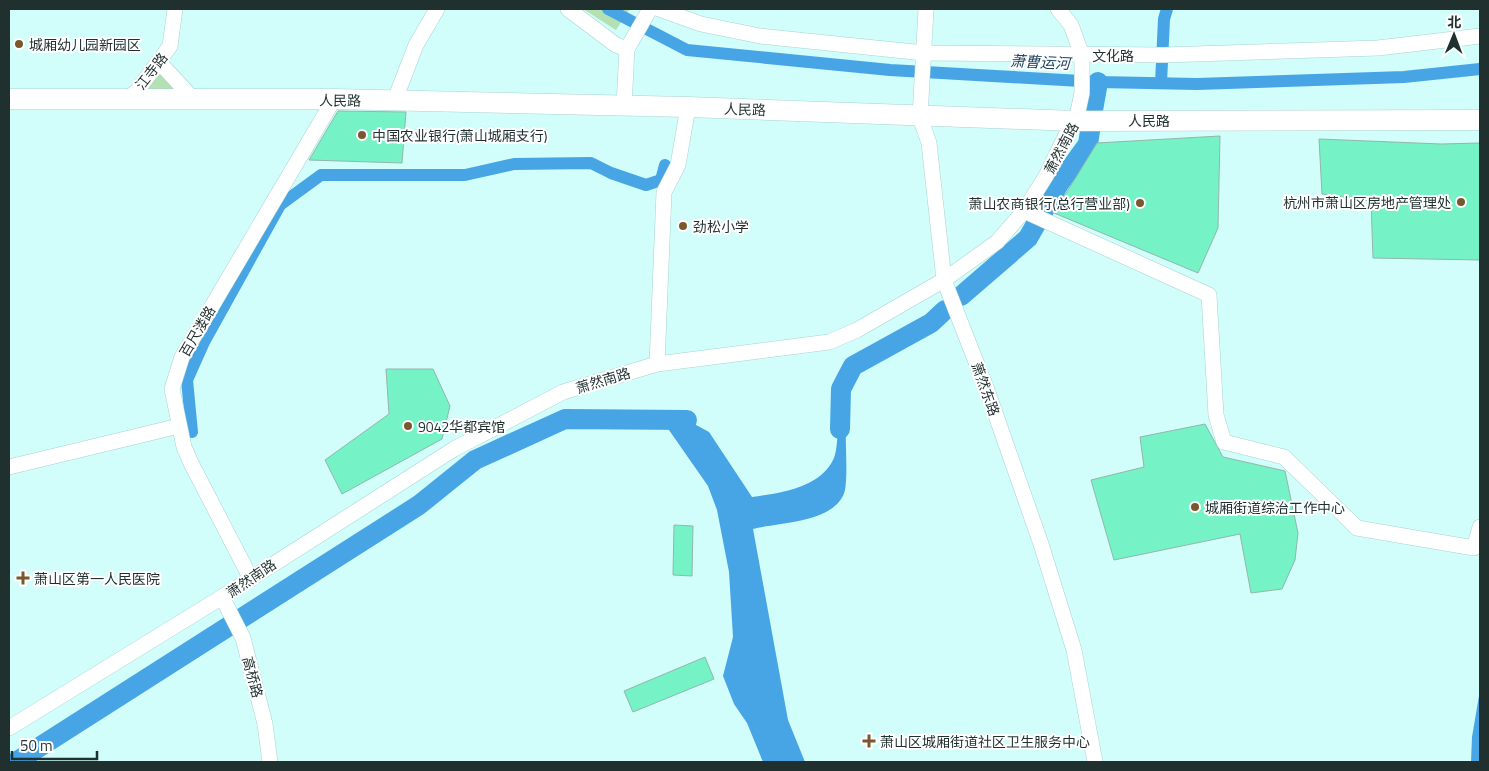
<svg xmlns="http://www.w3.org/2000/svg" width="1489" height="771" viewBox="0 0 1489 771" font-family="'Titillium Web','Noto Sans SC',sans-serif">
<rect width="100%" height="100%" fill="#d1fdfb"/>
<g fill="#b4e1b1">
<polygon points="583,9 628,9 629,10 616,30"/>
<polygon points="157,75 161,75 171,84 173,89 149,91 148,86"/>
</g>
<g fill="#47a5e5">
<path d="M 662,420 L 687,420 L 709,432 L 752,497 C 780,493 821,488 834,458 C 837,450 837,439 838,431 L 846,427 C 845,445 848,472 845,490 C 837,523 779,522 753,529 L 788,720 L 805,762 L 763,762 L 747,723 L 734,704 L 723,676 L 733,637 L 729,572 L 717,510 L 708,486 Z"/>
<polygon points="1480,690 1480,762 1471,762 1472,737"/>
</g>
<g fill="none" stroke-linecap="round" stroke-linejoin="round">
<g stroke="#47a5e5" stroke-width="12">
<polyline points="608,9 687,50 890,70 1098,82 1197,84 1404,77 1480,69"/>
<polyline points="1161,83 1164,19 1167,9"/>
<polyline points="192,432 187,380 204,342 280,205 321,175 465,175 514,164 591,163 611,173 646,185 661,180 665,165"/>
</g>
<g stroke="#47a5e5" stroke-width="20">
<polyline points="1093,110 1098,82"/>
<polyline points="961,296 1028,238 1059,184 1088,144 1090,131"/>
<polyline points="840,429 841,389 853,366 931,323 945,310"/>
<polyline points="16,762 419,505 475,460 565,419 687,420"/>
</g>
</g>
<g fill="#75f2c6" stroke="#93b7a8">
<polygon points="338,111 406,112 402,163 309,160"/>
<polygon points="1220,136 1218,228 1198,273 1054,213 1097,143"/>
<polygon points="1319,139 1441,144 1480,143 1480,260 1373,258 1371,201 1322,194"/>
<polygon points="386,369 433,369 450,406 442,439 342,494 325,460 389,414"/>
<polygon points="1205,424 1223,457 1285,471 1298,533 1295,560 1282,589 1251,593 1240,534 1114,560 1091,480 1144,467 1140,437"/>
<polygon points="674,525 693,526 692,576 673,575"/>
<polygon points="705,657 714,679 633,712 624,691"/>
</g>
<g fill="none" stroke-linecap="round" stroke-linejoin="round">
<defs>
<g id="minor">
<polyline points="568,9 616,45 627,49"/>
<polyline points="659,9 701,24 760,36 924,53 1164,55 1378,48 1480,36"/>
<polyline points="926,9 920,117 929,143 944,280 987,390 1041,544 1074,650 1095,762"/>
<polyline points="160,63 195,101"/>
<polyline points="125,101 137,91 170,46 175,9"/>
<polyline points="394,102 416,45 437,9"/>
<polyline points="624,106 627,49 650,9"/>
<polyline points="1024,211 1209,295 1216,415 1224,442 1284,457 1357,528 1474,548 1480,527"/>
<polyline points="657,364 664,192 678,165 688,107"/>
<polyline points="9,467 179,426"/>
<polyline points="250,577 191,463 184,447 172,389 182,357 334,99"/>
<polyline points="222,597 243,638 265,724 270,762"/>
<polyline points="9,728 222,597 454,449 563,392 657,364 829,342 857,330 944,280 997,242 1024,211 1046,176 1066,135 1076,121 1082,93 1082,55 1071,25 1058,9"/>
</g>
<polyline id="major" points="9,99 334,99 688,107 1076,121 1480,120"/>
</defs>
<use href="#minor" stroke="#a8d3d1" stroke-width="16"/>
<use href="#major" stroke="#a8d3d1" stroke-width="21"/>
<use href="#minor" stroke="#fff" stroke-width="15"/>
<use href="#major" stroke="#fff" stroke-width="20"/>
</g>
<g fill="#79572f" stroke="#fff" stroke-width="2">
<circle cx="19" cy="44" r="5"/>
<circle cx="362" cy="135" r="5"/>
<circle cx="1461" cy="202" r="5"/>
<circle cx="1140" cy="203" r="5"/>
<circle cx="683" cy="226" r="5"/>
<circle cx="408" cy="426" r="5"/>
<circle cx="1195" cy="507" r="5"/>
<path d="M20.5 570.5h5v5h5v5h-5v5h-5v-5h-5v-5h5z"/>
<path d="M866.5 733.5h5v5h5v5h-5v5h-5v-5h-5v-5h5z"/>
</g>
<g text-anchor="middle" dominant-baseline="central" stroke-width="4" stroke-linejoin="round" paint-order="stroke">
<g font-size="14" fill="#1f302f" stroke="#fff" text-anchor="start">
<text x="29" y="44">城厢幼儿园新园区</text>
<text x="372" y="135">中国农业银行(萧山城厢支行)</text>
<text x="1451" y="202" text-anchor="end">杭州市萧山区房地产管理处</text>
<text x="1130" y="203" text-anchor="end">萧山农商银行(总行营业部)</text>
<text x="693" y="226">劲松小学</text>
<text x="418" y="426">9042华都宾馆</text>
<text x="1205" y="507">城厢街道综治工作中心</text>
<text x="34" y="578">萧山区第一人民医院</text>
<text x="880" y="741">萧山区城厢街道社区卫生服务中心</text>
</g>
<g font-size="14" fill="#1f302f" stroke="#fff">
<text x="1113" y="55">文化路</text>
<text transform="translate(151 71) rotate(-52)">江寺路</text>
<text transform="translate(340 100) rotate(1)">人民路</text>
<text transform="translate(745 109) rotate(2)">人民路</text>
<text x="1149" y="120">人民路</text>
<text transform="translate(1061 148) rotate(-62)">萧然南路</text>
<text transform="translate(197 331) rotate(-60)">百尺溇路</text>
<text transform="translate(603 380) rotate(-17)">萧然南路</text>
<text transform="translate(986 389) rotate(70)">萧然东路</text>
<text transform="translate(251 578) rotate(-34)">萧然南路</text>
<text transform="translate(253 677) rotate(75)">高桥路</text>
</g>
<g font-size="15" font-style="italic" fill="#1e445f" stroke="#fff">
<text transform="translate(1040 62) rotate(3)">萧曹运河</text>
</g>
</g>
<rect width="1489" height="771" fill="none" stroke="#1f302f" stroke-width="20"/>
<g transform="translate(1454 35) rotate(1)" stroke="#ffffff" stroke-width="4" paint-order="stroke">
<path d="M0-4L9 19L0 12L-9 19Z" fill="#1f302f"/>
<text y="-8" font-size="14" font-weight="bold" text-anchor="middle" fill="#1f302f">北</text>
</g>
<path d="M12 751v8h85v-8" fill="none" stroke="#1f302f" stroke-width="2.5"/>
<text x="20" y="751" font-size="15" fill="#1f302f" stroke="#ffffff" stroke-width="4" paint-order="stroke">50 m</text>
</svg>
